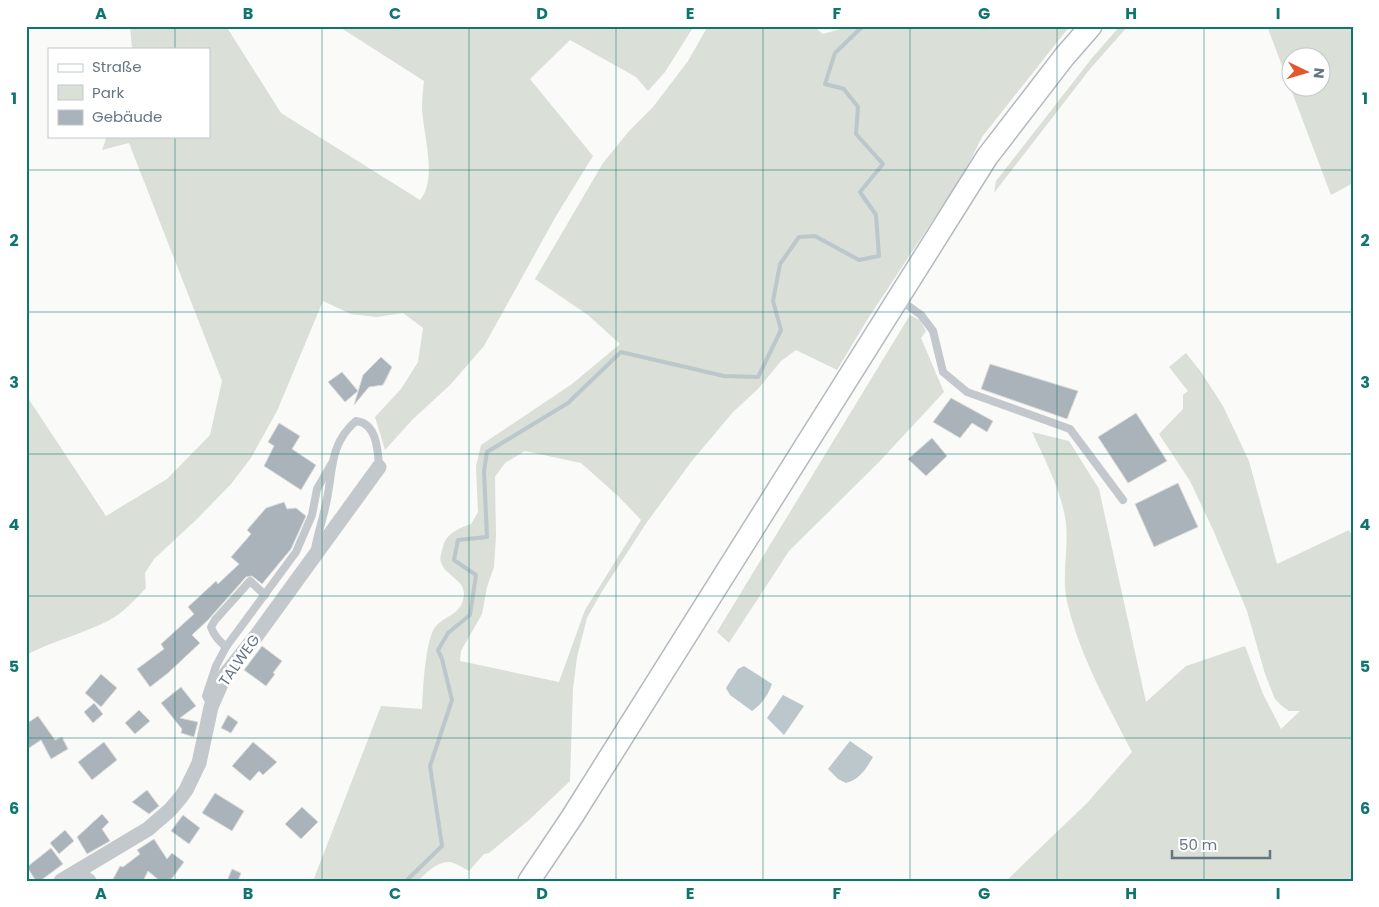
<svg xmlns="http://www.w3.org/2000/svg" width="1379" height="907" viewBox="0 0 1379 907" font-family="Poppins,sans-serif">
<rect width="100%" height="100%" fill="#fafaf8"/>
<g fill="#dadfd7" fill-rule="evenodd">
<path d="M 130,26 L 226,26 L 281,113 L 420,200 C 438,179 423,134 422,108 C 422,99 423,90 424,81 L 338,26 L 694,26 L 665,72 L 648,91 L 636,77 L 570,40 L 530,79 L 593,156 L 556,216 L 484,346 L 450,385 L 412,420 L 385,450 L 375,417 L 401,389 L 418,362 L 423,328 L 403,313 L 377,317 L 351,314 L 323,301 L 277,411 L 251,458 L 231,484 L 197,519 L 154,559 L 145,573 L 146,588 C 135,600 123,613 108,621 C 82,634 53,641 26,655 L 26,395 L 106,516 L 167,479 L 210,435 L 222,381 L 129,143 L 102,150 L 107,136 L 209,136 L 209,49 L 132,49 Z"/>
<path d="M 708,26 L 813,26 L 823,34 L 844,28 L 844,26 L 1070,26 L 982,137 L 964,173 L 869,317 L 837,370 L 796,350 L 781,361 L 758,389 L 733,412 L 691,462 L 645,525 L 601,593 L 587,618 L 577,657 L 573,689 L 570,781 L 529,820 L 489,853 L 484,854 L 469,871 C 463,868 456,863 450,862 C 437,861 426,873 418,881 L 313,881 L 381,706 L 422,709 C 423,691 425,638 436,626 C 445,616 459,615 463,600 C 469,580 445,577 441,562 C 439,558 442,551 443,547 C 446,533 458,529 471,524 L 478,512 L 476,466 L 481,445 L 572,384 L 620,344 L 588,315 L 535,279 L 603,163 L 629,131 L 653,107 L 688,61 ZM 525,451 L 581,463 L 618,496 L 641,520 L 585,610 L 559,682 L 460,661 L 461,651 L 482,614 L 487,587 L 494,567 L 496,536 L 495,477 L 505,463 Z"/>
<polygon points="1120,26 1128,26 1090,69 994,193 996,181 1092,58"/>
<path d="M 1267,26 L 1353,26 L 1353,183 L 1331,195 ZM 1292,58 L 1322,58 L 1322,88 L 1292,88 Z"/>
<polygon points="910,315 920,320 926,331 921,338 944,392 879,462 789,551 729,643 717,632"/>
<path d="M 1186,353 L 1201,372 L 1223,406 L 1249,461 L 1277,564 L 1349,530 L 1353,537 L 1353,881 L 1110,881 L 1108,879 L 1006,881 L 1087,803 L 1132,752 C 1107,703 1079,655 1067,601 C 1061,574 1070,545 1065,517 C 1060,488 1044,458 1032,432 L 1069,441 L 1099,489 L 1146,702 L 1186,666 L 1245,646 L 1263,694 L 1281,729 L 1300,711 L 1289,711 L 1282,706 L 1275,699 L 1265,674 L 1247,611 L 1214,532 L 1190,481 L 1159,434 L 1183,409 L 1183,395 L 1188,391 L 1169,367 Z"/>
</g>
<g fill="#bbc7cb">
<path d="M 744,666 L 772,684 C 768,695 762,704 752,711 L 730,695 L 726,688 L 738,669 Z"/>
<polygon points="783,695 804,706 784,735 767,718"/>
<path d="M 850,741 L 873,757 C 866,769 860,779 846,783 L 838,779 L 828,769 Z"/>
</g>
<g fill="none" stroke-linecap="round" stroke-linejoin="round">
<polyline stroke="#bbc7cb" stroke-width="4" points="406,881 442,846 430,766 452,700 442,659 438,650 448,633 470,615 476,575 454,560 458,540 487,537 484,471 487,452 568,403 621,352 724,376 758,377 781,330 773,301 780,264 799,237 815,236 859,260 879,256 876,215 860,192 883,164 856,134 858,107 844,89 825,84 835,53 863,26"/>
</g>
<g fill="#aab3b9" stroke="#dcdcda">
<polygon points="381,357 392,367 383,385 369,387 354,405 363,375"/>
<polygon points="990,364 1078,391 1067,419 981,389"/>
<polygon points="342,372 358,391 345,402 328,382"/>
<polygon points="951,398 993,421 987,432 972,423 960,438 933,422"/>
<polygon points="1136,413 1167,461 1128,483 1098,437"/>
<polygon points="279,423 300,436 292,449 316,465 301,490 264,466 274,446 268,442"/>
<polygon points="932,438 947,456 926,476 908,459"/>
<polygon points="1178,483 1198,527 1154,547 1135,504"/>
<polygon points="284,502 287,509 296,508 306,516 291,549 262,584 252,576 246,577 208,620 192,635 200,643 168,673 150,687 137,669 164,649 161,644 194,614 188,607 216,581 218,584 239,564 231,557 251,534 247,530 266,508"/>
<polygon points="262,646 282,661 273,673 275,674 266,686 244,670"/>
<polygon points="101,674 117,688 101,707 85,693"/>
<polygon points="181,687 196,706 180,718 198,722 194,737 181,733 182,729 161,703"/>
<polygon points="94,703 103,714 93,723 84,712"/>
<polygon points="139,710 150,721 135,734 125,723"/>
<polygon points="228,715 238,722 231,733 221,728"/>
<polygon points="38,716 55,740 62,737 68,749 51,759 41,740 26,750 26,724"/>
<polygon points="104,742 117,760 92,780 78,762"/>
<polygon points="253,742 277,762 263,775 259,771 250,781 232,766"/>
<polygon points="147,790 159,806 149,814 132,802"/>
<polygon points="215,793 244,811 232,831 202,813"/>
<polygon points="302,807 318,822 301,839 285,824"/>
<polygon points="102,814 109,822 102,829 110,841 87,854 77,837"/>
<polygon points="183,815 200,828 189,844 171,831"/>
<polygon points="65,830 74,841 59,854 50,843"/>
<polygon points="154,839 167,859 172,853 184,862 170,881 160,881 148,871 143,881 112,881 120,866 123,867 140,854 137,850"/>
<polygon points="51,848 63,864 40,881 36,881 27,867"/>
<polygon points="232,869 241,873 238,881 227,881"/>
</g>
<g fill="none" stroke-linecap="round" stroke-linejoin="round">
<defs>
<polyline id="secondary" points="529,881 572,817 987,157 1064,57 1091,26"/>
</defs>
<use href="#secondary" stroke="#b3babf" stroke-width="24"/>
<g stroke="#c3c8cc" stroke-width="8">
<polyline points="900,300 921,315 933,331 943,372 967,392 1070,429 1123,500"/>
<path d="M 315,549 C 318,532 324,516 327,499 C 333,469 330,443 356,421 C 377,423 378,451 379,467"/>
<path d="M 226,647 C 219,641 214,636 211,627 L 215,620 L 250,581 L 265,595"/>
<polyline points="211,705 206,696 216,666 226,647 296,552 312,515 317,489 332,463"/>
</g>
<g stroke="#c3c8cc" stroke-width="15">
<polyline points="77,872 89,881"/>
<polyline points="61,881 148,829 170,810 181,797 186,790 199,763 211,707 225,675 257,635 379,467"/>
</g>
<use href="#secondary" stroke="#fff" stroke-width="21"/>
</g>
<path fill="none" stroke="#0f766e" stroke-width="1" stroke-opacity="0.55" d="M 175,26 L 175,49M 322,26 L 322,881M 469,26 L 469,881M 616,26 L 616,881M 763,26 L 763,881M 910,26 L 910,881M 1057,26 L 1057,881M 1204,26 L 1204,881M 175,136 L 175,881M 26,170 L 1353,170M 26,312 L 1353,312M 26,454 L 1353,454M 26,596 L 1353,596M 26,738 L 1353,738"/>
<g text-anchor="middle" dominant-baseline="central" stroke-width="5" stroke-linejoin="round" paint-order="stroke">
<g font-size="15" fill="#657683" stroke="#fff">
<text transform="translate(239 660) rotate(-55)">TALWEG</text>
</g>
</g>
<rect width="1379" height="907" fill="none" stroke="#ffffff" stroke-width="55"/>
<rect x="48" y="48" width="162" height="90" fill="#ffffff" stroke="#c1c8cd"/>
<rect x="58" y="64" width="25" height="8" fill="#ffffff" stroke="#c1c8cd"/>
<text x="92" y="72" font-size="15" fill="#657683">Straße</text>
<rect x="58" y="85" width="25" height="15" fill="#dadfd7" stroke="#c1c8cd"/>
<text x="92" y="98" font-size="15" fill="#657683">Park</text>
<rect x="58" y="110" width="25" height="15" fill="#aab3b9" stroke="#c1c8cd"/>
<text x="92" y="122" font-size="15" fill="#657683">Gebäude</text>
<g transform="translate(1306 72) rotate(95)"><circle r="24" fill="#ffffff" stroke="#c1c8cd"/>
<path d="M0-4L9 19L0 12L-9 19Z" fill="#e4572e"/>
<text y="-8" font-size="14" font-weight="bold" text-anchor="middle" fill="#657683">N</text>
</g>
<path d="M1172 850v8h98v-8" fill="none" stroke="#657683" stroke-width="2.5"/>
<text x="1179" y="850" font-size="15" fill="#657683" stroke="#ffffff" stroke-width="4" paint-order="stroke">50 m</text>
<rect x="28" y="28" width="1324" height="852" fill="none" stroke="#0f766e" stroke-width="2"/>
<g font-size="16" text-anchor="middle" font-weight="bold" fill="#0f766e">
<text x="101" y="19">A</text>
<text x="248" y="19">B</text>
<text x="395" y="19">C</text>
<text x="542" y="19">D</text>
<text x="690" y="19">E</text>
<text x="837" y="19">F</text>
<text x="984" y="19">G</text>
<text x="1131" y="19">H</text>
<text x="1278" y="19">I</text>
<text x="14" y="104">1</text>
<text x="1365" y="104">1</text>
<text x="14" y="246">2</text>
<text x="1365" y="246">2</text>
<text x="14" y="388">3</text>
<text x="1365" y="388">3</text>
<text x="14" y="530">4</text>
<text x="1365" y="530">4</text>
<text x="14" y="672">5</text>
<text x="1365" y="672">5</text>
<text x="14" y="814">6</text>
<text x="1365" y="814">6</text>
<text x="101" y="899">A</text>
<text x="248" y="899">B</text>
<text x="395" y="899">C</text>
<text x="542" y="899">D</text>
<text x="690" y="899">E</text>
<text x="837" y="899">F</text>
<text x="984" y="899">G</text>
<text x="1131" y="899">H</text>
<text x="1278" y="899">I</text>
</g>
</svg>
